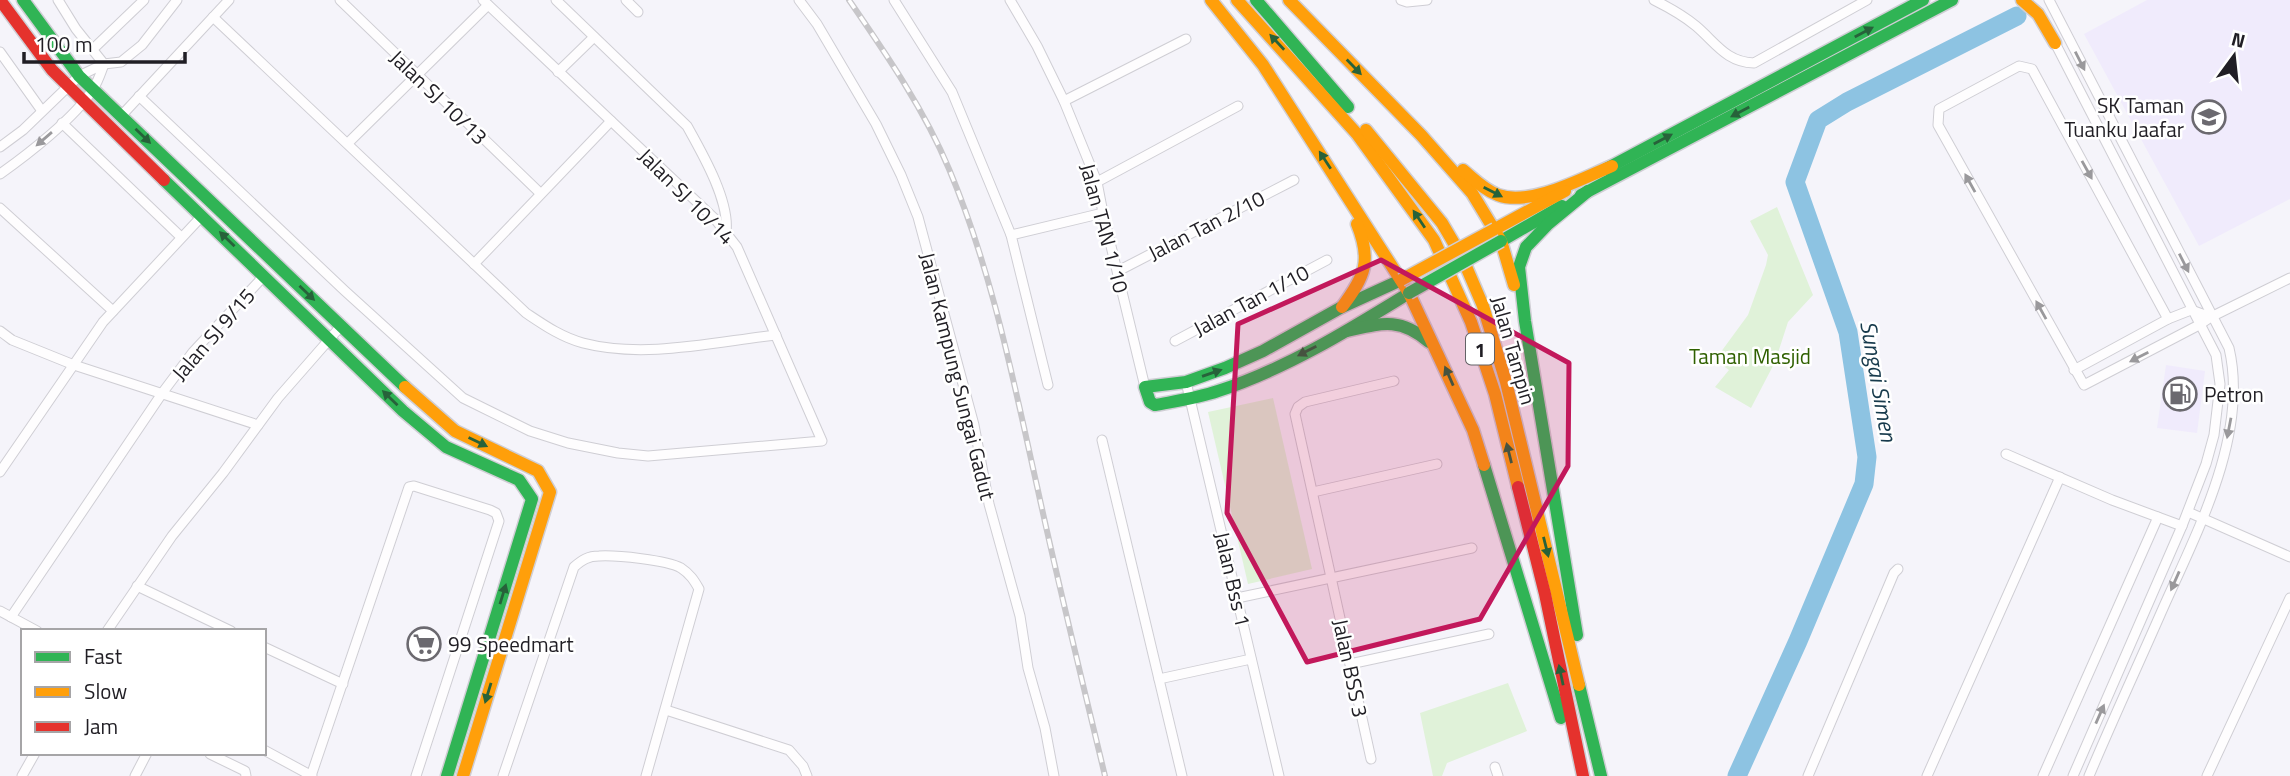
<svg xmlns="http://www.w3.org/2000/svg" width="2290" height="776" viewBox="0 0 2290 776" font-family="'Titillium Web',sans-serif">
<rect width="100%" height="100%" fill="#f5f4fa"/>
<g fill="#f0ebfc">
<polygon points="2147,0 2290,0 2290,199 2199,246 2084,34"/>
<polygon points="2166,365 2205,371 2197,433 2157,428"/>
</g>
<g fill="#e0f2d9">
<polygon points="1777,207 1813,295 1788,322 1775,362 1751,408 1715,387 1729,370 1715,360 1748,315 1766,265 1768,255 1750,221"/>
<polygon points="1273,398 1312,569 1248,584 1208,412"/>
<polygon points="1508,683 1527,731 1447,763 1442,776 1433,776 1420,713"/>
</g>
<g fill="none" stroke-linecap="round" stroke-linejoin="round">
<polyline stroke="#8dc3e2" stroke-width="19" points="1737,776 1798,641 1864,484 1867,457 1848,332 1795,182 1818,120 1847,102 2017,16"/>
<defs>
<g id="street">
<polyline points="58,0 76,29 104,64"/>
<polyline points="340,0 540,193"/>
<path d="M 556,0 L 687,126 C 702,153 730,201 726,232"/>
<polyline points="626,0 638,12"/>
<polyline points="799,0 817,24 876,124 901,175 918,217 974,425 989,504 1020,616 1028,668 1045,728 1054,776"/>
<polyline points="894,0 952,92 1011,235 1048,385"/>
<polyline points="1010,0 1037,46 1064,101 1097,182 1103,213 1145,387"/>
<polyline points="1401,0 1407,2 1427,0"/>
<path d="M 1654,0 C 1668,7 1684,16 1696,26 C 1716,43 1726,62 1754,63 L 1867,0"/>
<path d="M 2049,0 L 2229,348 C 2249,433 2198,530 2164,606 C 2139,663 2113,719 2089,776"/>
<path d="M 213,17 L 526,313 C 544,325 561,337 583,343 C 644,359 714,342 776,335"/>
<polyline points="2053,39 2216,355 2220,384 2214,435 2206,464 2182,526 2073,776"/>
<polyline points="93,49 144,0"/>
<polyline points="0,52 42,111"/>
<polyline points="558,72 594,37"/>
<polyline points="139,96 345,291 463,398 530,431 568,443 618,453 648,456 822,441 737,247 715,219 483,0"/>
<polyline points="1064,101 1186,39"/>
<polyline points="122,115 229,0"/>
<polyline points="62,123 181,237"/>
<polyline points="348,143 488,5"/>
<polyline points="0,147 23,130 79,76 104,64 121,62 142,45 177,0"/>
<path d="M 0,174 C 27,155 76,117 93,89 C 98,82 101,72 104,64"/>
<polyline points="1097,182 1238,106"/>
<polyline points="0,208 113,311"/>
<polyline points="1011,235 1103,213"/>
<polyline points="474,264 611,121"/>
<polyline points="1118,271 1294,180"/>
<polyline points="2168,319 2032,69 2019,66 1939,109 1938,125 2084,385 2199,325 2211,317 2290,278"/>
<polyline points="0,331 12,340 74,365 258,425"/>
<polyline points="1175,341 1327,260"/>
<polyline points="2074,370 2168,319 2191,310 2211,317"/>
<polyline points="1186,382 1279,776"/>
<polyline points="1102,440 1182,776"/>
<polyline points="2006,454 2112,500 2182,526"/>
<polyline points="0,472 103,322 202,216"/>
<polyline points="1313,492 1437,464"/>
<polyline points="2188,512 2290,557"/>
<polyline points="137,586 231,631"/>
<polyline points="1237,598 1472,548"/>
<polyline points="0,611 37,631"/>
<polyline points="11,617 163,392 193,352 264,276"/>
<polyline points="107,631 172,536 223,473 278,398 341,326"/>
<polyline points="264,647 343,684"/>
<polyline points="1350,664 1489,634"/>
<polyline points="1159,679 1251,659"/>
<polyline points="666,710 789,750 803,766 807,776"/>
<polyline points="264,750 312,776"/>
<polyline points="210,754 245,771 246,776"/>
<polyline points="1371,759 1295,414 1298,407 1305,402 1394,381"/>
<polyline points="1495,767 1498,776"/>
<polyline points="22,776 35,753"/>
<polyline points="135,776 147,753"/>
<polyline points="311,776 409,487 414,486 490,510 496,513 499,521 416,776"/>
<path d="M 503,776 L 574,567 C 582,560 588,556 599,556 C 616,555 667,560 681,568 C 690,574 694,580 699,589 L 646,776"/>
<polyline points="1808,776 1894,573 1898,569"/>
<polyline points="1927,776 2060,477"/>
<polyline points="2043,776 2158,517"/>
<polyline points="2207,776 2290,598"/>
</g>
<g id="fast">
<polyline points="23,0 79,76 405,387"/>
<polyline points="1256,0 1348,107"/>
<polyline points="1606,169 1923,0"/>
<polyline points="164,180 403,411 446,447 519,480 532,499 447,776"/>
<polyline points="1581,195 1952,0"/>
<polyline points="1501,241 1562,206"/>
<path d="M 1401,280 L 1342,307 L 1263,351 L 1225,368 L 1186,382 L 1145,387 L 1150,402 L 1155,405 C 1176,401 1198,398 1218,391 C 1286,369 1349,330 1409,293"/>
<path d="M 1347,331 C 1382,323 1400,317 1429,342"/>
<polyline points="1484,465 1561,718"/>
<polyline points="1577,635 1525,321 1519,267 1526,247 1548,224 1588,191"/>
<polyline points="1579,685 1601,776"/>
</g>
<g id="slow">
<polyline points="1211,0 1263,65 1409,293 1473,430 1484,465"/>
<polyline points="1237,0 1357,134 1434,240 1471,322 1495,394 1518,487"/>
<polyline points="1289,0 1421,135 1472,193 1501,241 1514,285"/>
<polyline points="2022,0 2038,14 2055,43"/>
<polyline points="1366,130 1442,223 1462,257 1483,306 1506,382 1579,685"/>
<path d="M 1463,170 C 1474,179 1484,190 1498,195 C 1530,207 1583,178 1612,166"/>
<polyline points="1495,229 1565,191"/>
<path d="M 1342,307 C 1365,276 1372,261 1357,224"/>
<polyline points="405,387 455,431 538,471 550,492 463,776"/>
</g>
<g id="jam">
<polyline points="0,0 52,70 164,180"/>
<polyline points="1518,487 1545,594 1583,776"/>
</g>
</defs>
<use href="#street" stroke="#cfced4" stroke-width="11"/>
<use href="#fast" stroke="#cfced4" stroke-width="15"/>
<use href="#slow" stroke="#cfced4" stroke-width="15"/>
<use href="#jam" stroke="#cfced4" stroke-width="15"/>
<use href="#street" stroke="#fefdfe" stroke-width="9"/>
<use href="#fast" stroke="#30b455" stroke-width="12"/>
<use href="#slow" stroke="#ff9f0a" stroke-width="12"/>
<use href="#jam" stroke="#e5322d" stroke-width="12"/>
<defs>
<path id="rail" d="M 849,0 C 886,54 924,109 949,169 C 992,271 1013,379 1037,486 C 1058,583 1082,680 1105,776"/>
</defs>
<use href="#rail" stroke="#c7c6c9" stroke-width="6"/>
<use href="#rail" stroke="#fff" stroke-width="3.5" stroke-dasharray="10" stroke-linecap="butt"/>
<defs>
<polyline id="fast-bridge" points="1409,293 1501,241"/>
<polyline id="slow-bridge" points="1401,280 1495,229"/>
</defs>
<use href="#fast-bridge" stroke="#cfced4" stroke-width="15" stroke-linecap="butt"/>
<use href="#slow-bridge" stroke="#cfced4" stroke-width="15" stroke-linecap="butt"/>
<use href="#fast-bridge" stroke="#30b455" stroke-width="12"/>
<use href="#slow-bridge" stroke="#ff9f0a" stroke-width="12"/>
</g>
<defs><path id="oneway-solid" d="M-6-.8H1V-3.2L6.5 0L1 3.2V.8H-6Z" transform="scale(1.75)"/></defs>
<g fill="#27623a">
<use href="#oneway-solid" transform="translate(1864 32) rotate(-28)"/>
<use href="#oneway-solid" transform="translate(1277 42) rotate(-133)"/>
<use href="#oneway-solid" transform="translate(1354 67) rotate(46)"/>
<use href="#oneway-solid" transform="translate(1740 112) rotate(152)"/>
<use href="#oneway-solid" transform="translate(143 136) rotate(44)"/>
<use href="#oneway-solid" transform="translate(1663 139) rotate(-28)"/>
<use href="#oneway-solid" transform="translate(1325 160) rotate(-123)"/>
<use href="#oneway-solid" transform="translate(1493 192) rotate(27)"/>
<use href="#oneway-solid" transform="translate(1419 219) rotate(-124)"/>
<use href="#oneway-solid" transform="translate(227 239) rotate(-136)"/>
<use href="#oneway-solid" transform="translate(307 293) rotate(44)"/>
<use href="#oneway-solid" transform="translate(1307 351) rotate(153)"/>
<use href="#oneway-solid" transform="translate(1212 373) rotate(-19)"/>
<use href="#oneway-solid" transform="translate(1449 376) rotate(-114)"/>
<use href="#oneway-solid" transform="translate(390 398) rotate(-136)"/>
<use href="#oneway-solid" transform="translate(478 442) rotate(26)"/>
<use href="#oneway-solid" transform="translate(1509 453) rotate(-104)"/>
<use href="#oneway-solid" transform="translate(1546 547) rotate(76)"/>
<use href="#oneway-solid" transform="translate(503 594) rotate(-73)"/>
<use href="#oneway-solid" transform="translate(1561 675) rotate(-102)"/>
<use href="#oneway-solid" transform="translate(488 693) rotate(107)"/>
</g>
<g fill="#9a999c">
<use href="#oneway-solid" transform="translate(2080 61) rotate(63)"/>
<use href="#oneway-solid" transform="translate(44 139) rotate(139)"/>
<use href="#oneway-solid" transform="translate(2087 170) rotate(61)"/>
<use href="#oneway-solid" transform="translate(1970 183) rotate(-119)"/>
<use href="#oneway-solid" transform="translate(2184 263) rotate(63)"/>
<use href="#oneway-solid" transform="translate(2041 310) rotate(-119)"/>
<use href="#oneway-solid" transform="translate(2139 357) rotate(153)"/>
<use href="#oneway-solid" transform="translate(2229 428) rotate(101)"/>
<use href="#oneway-solid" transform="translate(2175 581) rotate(114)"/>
<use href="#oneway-solid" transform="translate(2100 714) rotate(-66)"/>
</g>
<path fill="#c2185b" fill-opacity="0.2" stroke="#c2185b" stroke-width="5" stroke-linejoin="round" d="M 1381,260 L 1569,363 L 1568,466 L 1480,619 L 1307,662 L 1227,513 L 1238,324 Z"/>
<defs>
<symbol id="school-ring" viewBox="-11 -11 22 22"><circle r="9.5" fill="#fff" stroke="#6b696f" stroke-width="1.5"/><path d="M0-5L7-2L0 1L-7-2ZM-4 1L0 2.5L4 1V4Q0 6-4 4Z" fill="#6b696f"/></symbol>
<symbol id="fuel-ring" viewBox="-11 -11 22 22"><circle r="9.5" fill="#fff" stroke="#6b696f" stroke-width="1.5"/><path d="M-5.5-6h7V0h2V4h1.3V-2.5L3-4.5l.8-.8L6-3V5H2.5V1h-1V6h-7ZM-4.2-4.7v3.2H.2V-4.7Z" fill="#6b696f"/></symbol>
<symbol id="supermarket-ring" viewBox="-11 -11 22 22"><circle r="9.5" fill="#fff" stroke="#6b696f" stroke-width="1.5"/><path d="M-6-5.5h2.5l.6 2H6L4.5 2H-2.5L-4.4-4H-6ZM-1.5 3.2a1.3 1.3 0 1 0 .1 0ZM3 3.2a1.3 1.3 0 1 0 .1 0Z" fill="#6b696f"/></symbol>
</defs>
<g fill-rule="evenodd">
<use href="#school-ring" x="2190" y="98" width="38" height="38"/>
<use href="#fuel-ring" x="2161" y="375" width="38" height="38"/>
<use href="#supermarket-ring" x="405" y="625" width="38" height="38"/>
</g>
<g text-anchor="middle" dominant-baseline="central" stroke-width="5" stroke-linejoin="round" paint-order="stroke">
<rect fill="#fff" stroke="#636266" stroke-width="2" x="1466" y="333.5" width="28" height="31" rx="5"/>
<g font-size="19" font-weight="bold" fill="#201e24">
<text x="1480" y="349">1</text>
</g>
<g font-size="21" fill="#201e24" stroke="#fff">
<text transform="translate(439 97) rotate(44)">Jalan SJ 10/13</text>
<text transform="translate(687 196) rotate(45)">Jalan SJ 10/14</text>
<text transform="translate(1206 225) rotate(-27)">Jalan Tan 2/10</text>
<text transform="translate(1105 228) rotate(75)">Jalan TAN 1/10</text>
<text transform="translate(1251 300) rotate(-28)">Jalan Tan 1/10</text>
<text transform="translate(213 334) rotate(-49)">Jalan SJ 9/15</text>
<text transform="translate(1514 350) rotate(74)">Jalan Tampin</text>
<text transform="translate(958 376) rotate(76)">Jalan Kampung Sungai Gadut</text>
<text transform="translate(1233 579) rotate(77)">Jalan Bss 1</text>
<text transform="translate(1351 668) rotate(78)">Jalan BSS 3</text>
</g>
<g font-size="21" fill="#201e24" stroke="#fff" text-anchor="start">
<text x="2184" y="105" text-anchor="end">SK Taman<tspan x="2184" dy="24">Tuanku Jaafar</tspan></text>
<text x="2204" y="394">Petron</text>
<text x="448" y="644">99 Speedmart</text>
</g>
<g font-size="21" fill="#2f6000" stroke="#fff">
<text x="1750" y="356">Taman Masjid</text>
</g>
<g font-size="23" font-style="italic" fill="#173a4c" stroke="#fff">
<text transform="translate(1879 381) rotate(80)">Sungai Simen</text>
</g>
</g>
<rect x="21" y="629" width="245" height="126" fill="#ffffff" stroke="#a6a5a7" stroke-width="2"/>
<rect x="35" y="652" width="35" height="10" fill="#30b455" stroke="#a6a5a7" stroke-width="2"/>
<text x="84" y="664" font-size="21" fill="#201e24">Fast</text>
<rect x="35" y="687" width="35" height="10" fill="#ff9f0a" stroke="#a6a5a7" stroke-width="2"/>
<text x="84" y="699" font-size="21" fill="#201e24">Slow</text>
<rect x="35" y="722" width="35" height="10" fill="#e5322d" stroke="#a6a5a7" stroke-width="2"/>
<text x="84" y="734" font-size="21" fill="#201e24">Jam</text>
<g transform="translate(2234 56) rotate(15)" stroke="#ffffff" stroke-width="5" paint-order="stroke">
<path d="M0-5L12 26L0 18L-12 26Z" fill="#201e24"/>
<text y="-10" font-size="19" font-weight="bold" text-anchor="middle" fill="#201e24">N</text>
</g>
<path d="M24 52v10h161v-10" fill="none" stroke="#201e24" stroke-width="3.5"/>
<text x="35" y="52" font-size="21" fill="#201e24" stroke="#ffffff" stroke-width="5" paint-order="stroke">100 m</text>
</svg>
